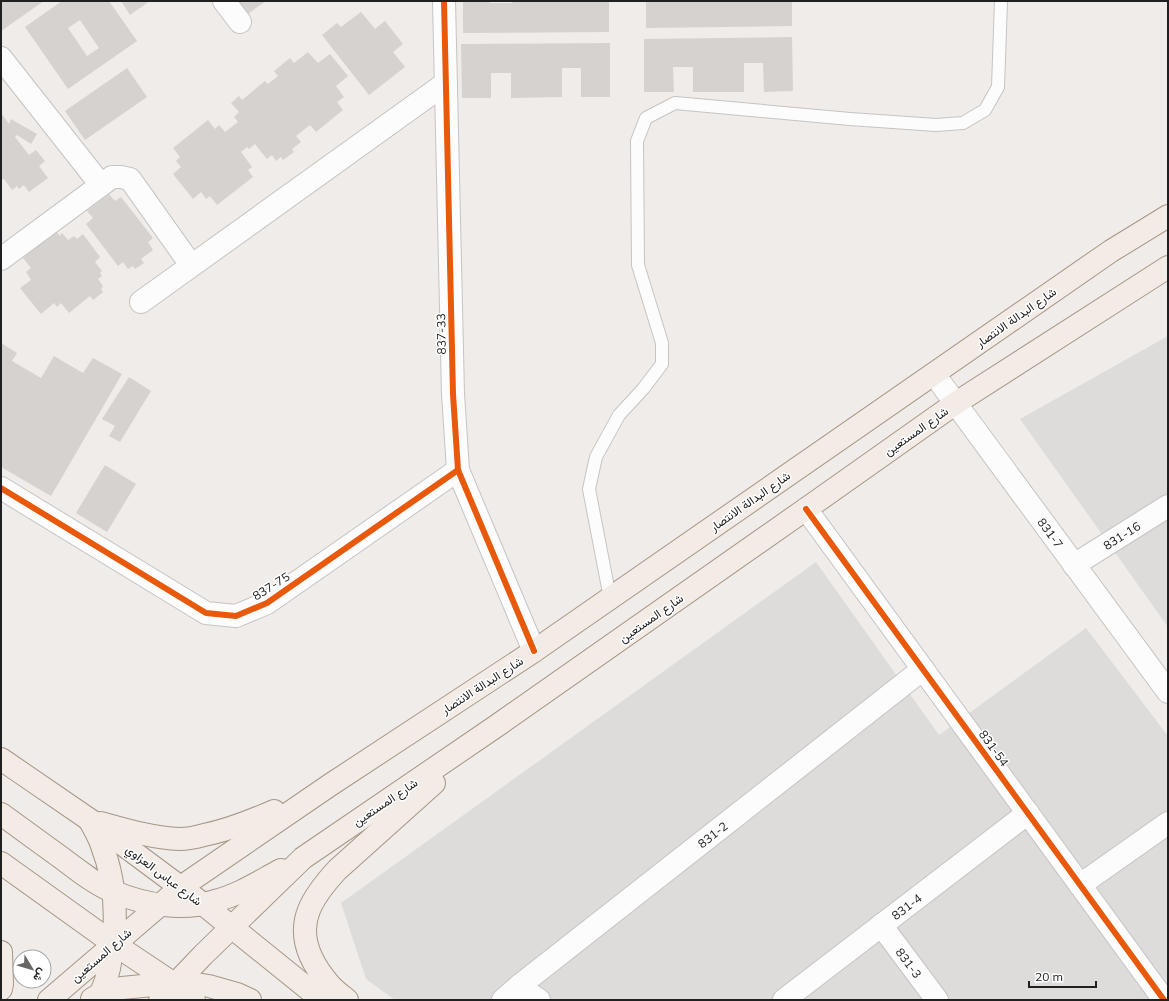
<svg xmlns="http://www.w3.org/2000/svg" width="1169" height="1001" viewBox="0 0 1169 1001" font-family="Mulish,Vazirmatn,sans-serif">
<rect width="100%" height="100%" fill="#efece9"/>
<g fill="#dedcdb">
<polygon points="1168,336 1168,627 1020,419"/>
<polygon points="816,562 939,735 1086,628 1168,736 1168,1000 395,1000 366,979 341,903"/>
</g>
<g fill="#d6d2d0" fill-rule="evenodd">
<polygon points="1,1 44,1 1,31"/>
<path d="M 62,1 L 109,1 L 137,41 L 68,89 L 25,27 ZM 80,20 L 99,48 L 87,56 L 68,28 Z"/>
<polygon points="121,1 150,1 130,15"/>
<polygon points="234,1 266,1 245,16"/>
<polygon points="463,1 490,1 490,3 512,3 512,1 609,1 609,32 463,33"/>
<polygon points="646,1 792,1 792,26 646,28"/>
<polygon points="361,12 375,29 385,21 403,44 393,52 405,67 369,95 322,35 337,23 341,27"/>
<polygon points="792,37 793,91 764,92 763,63 744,63 744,92 693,92 693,67 673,67 674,92 644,92 644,39"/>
<polygon points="610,43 610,97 581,97 581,68 562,68 562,97 511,98 511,73 491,73 491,98 462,98 461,44"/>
<polygon points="308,52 318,63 330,54 348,76 336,86 344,97 337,102 343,110 316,132 310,125 296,136 301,142 292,149 294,152 283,160 281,157 276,161 272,155 267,159 255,144 249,149 247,147 241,152 252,167 248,170 253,177 217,205 210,196 206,199 201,192 193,199 173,174 181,167 176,161 180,157 173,148 208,120 215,129 219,125 225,132 238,122 234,117 239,112 231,103 239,96 242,100 265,81 268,84 278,76 274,71 290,58 294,63"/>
<polygon points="127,68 147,97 85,140 65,111"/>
<polygon points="1,113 9,124 11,119 37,134 31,144 17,135 15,137 29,155 36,150 45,161 39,166 48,178 29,192 24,185 19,189 17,186 12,190 4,179 1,180"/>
<polygon points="109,194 115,201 121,197 153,238 148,242 153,250 141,259 144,263 135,269 133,266 128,269 123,262 118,266 86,224 93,218 87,211"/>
<polygon points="54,229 60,236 62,233 68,240 74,236 77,239 83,234 100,257 95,262 102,271 100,273 102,276 98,279 103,286 101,289 103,292 93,300 90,296 69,313 61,303 57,307 54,303 41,314 20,288 31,280 26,272 31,268 23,258 47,238"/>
<polygon points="1,343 17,353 12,361 41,378 54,356 83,373 93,358 122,374 51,496 1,467"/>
<polygon points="129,377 151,391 120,442 109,436 115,426 102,419"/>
<polygon points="105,465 136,484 107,532 76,513"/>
</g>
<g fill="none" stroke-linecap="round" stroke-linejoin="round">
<defs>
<polyline id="service" points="610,598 589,489 596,457 619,415 643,389 662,364 662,343 638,265 637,141 646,118 675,103 850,119 936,125 963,123 985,110 998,87 1001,1"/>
<g id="minor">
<polyline points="224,1 240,22"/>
<polyline points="444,1 453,394 458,470 534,651"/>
<polyline points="1,58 101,185"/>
<polyline points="1,259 112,177 121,177 130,179 191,265"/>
<polyline points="141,302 446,83"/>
<path id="s1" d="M 934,374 L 1168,692"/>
<polyline points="1,488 206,613 236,616 267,603 458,470"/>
<polyline points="806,509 1164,1000"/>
<path id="s2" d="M 1074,565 L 1168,506"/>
<polyline points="1080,885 1168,823"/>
<path id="s3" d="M 881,925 L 937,1000"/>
<polyline points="519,986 539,1000"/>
<path id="s4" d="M 503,1000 L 519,986 L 923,669"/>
<path id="s5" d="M 784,1000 L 1028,813"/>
</g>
<g id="primary">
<polyline points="1,759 90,820 203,904 322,1000"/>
<path d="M 1,814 C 22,829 42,844 63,859 C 79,871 95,884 114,892 C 145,905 183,911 215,901 C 239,895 260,881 281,870"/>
<path d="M 90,821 C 94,828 98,835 101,843 C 115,879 118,919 111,957 C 109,972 105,987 97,1000"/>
<path d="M 101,823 C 126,830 153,838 180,839 C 188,839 197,837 204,835 C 229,830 251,821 274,811"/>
<polyline points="1,863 114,944 174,984 194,1000"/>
<polyline points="1,952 2,984 1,989"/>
<polyline points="92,999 102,993 122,988 153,985 190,983 209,986 237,994 250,1000"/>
<polyline points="49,1000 181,887 330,785 534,651 1111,251 1168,216"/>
<polyline points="160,1000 203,955 303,858 495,727 806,509 956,403 1168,267"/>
<path d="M 347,1000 C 341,995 334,990 329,984 C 311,963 298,937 309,910 C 315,895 326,882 337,870 L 434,783"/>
</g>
</defs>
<use href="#service" stroke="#c6c4c3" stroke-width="14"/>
<use href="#minor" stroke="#c6c4c3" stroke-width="24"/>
<use href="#primary" stroke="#a69685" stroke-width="24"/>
<use href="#service" stroke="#fdfcfc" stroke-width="12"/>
<use href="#minor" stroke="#fdfcfc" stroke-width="22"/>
<use href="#primary" stroke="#f2ebe6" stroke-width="22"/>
<defs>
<g id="cycleway">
<polyline points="444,1 453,394 458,470 534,651"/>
<polyline points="1,488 206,613 236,616 267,603 458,470"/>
<polyline points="806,509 1164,1000"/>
</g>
</defs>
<use href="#cycleway" stroke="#fff" stroke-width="8"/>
<use href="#cycleway" stroke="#e8590c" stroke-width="6"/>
</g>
<g text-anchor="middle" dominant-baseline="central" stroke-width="3" stroke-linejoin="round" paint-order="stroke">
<g font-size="12" fill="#202020" stroke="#fff">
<text transform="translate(1016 317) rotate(-35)">شارع البدالة الانتصار</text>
<text transform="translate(441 334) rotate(-91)">837-33</text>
<text transform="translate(916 431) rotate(-35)">شارع المستعين</text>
<text transform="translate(750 501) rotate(-35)">شارع البدالة الانتصار</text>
<text stroke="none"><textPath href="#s1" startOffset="197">831-7</textPath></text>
<text stroke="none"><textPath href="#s2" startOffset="56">831-16</textPath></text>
<text transform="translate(271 586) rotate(-32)">837-75</text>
<text transform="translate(651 618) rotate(-35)">شارع المستعين</text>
<text transform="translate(482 685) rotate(-33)">شارع البدالة الانتصار</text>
<text transform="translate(994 748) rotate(54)">831-54</text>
<text transform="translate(385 802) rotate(-34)">شارع المستعين</text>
<text stroke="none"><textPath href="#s4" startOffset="267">831-2</textPath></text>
<text transform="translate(164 875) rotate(37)">شارع عباس العزاوي</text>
<text stroke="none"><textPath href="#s5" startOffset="154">831-4</textPath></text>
<text transform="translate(101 955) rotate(-41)">شارع المستعين</text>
<text stroke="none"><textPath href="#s3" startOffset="47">831-3</textPath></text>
</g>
</g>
<rect width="1169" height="1001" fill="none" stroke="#202020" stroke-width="4"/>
<g transform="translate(32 969) rotate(128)"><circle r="19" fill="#ffffff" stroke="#a6a6a6"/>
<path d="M0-3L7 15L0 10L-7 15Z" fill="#686766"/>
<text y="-6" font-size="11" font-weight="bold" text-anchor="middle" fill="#202020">ش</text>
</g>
<path d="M1029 981v6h67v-6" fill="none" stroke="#202020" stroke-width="2"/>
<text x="1035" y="981" font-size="12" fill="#202020" stroke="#ffffff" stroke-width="3" paint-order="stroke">20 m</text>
</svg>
